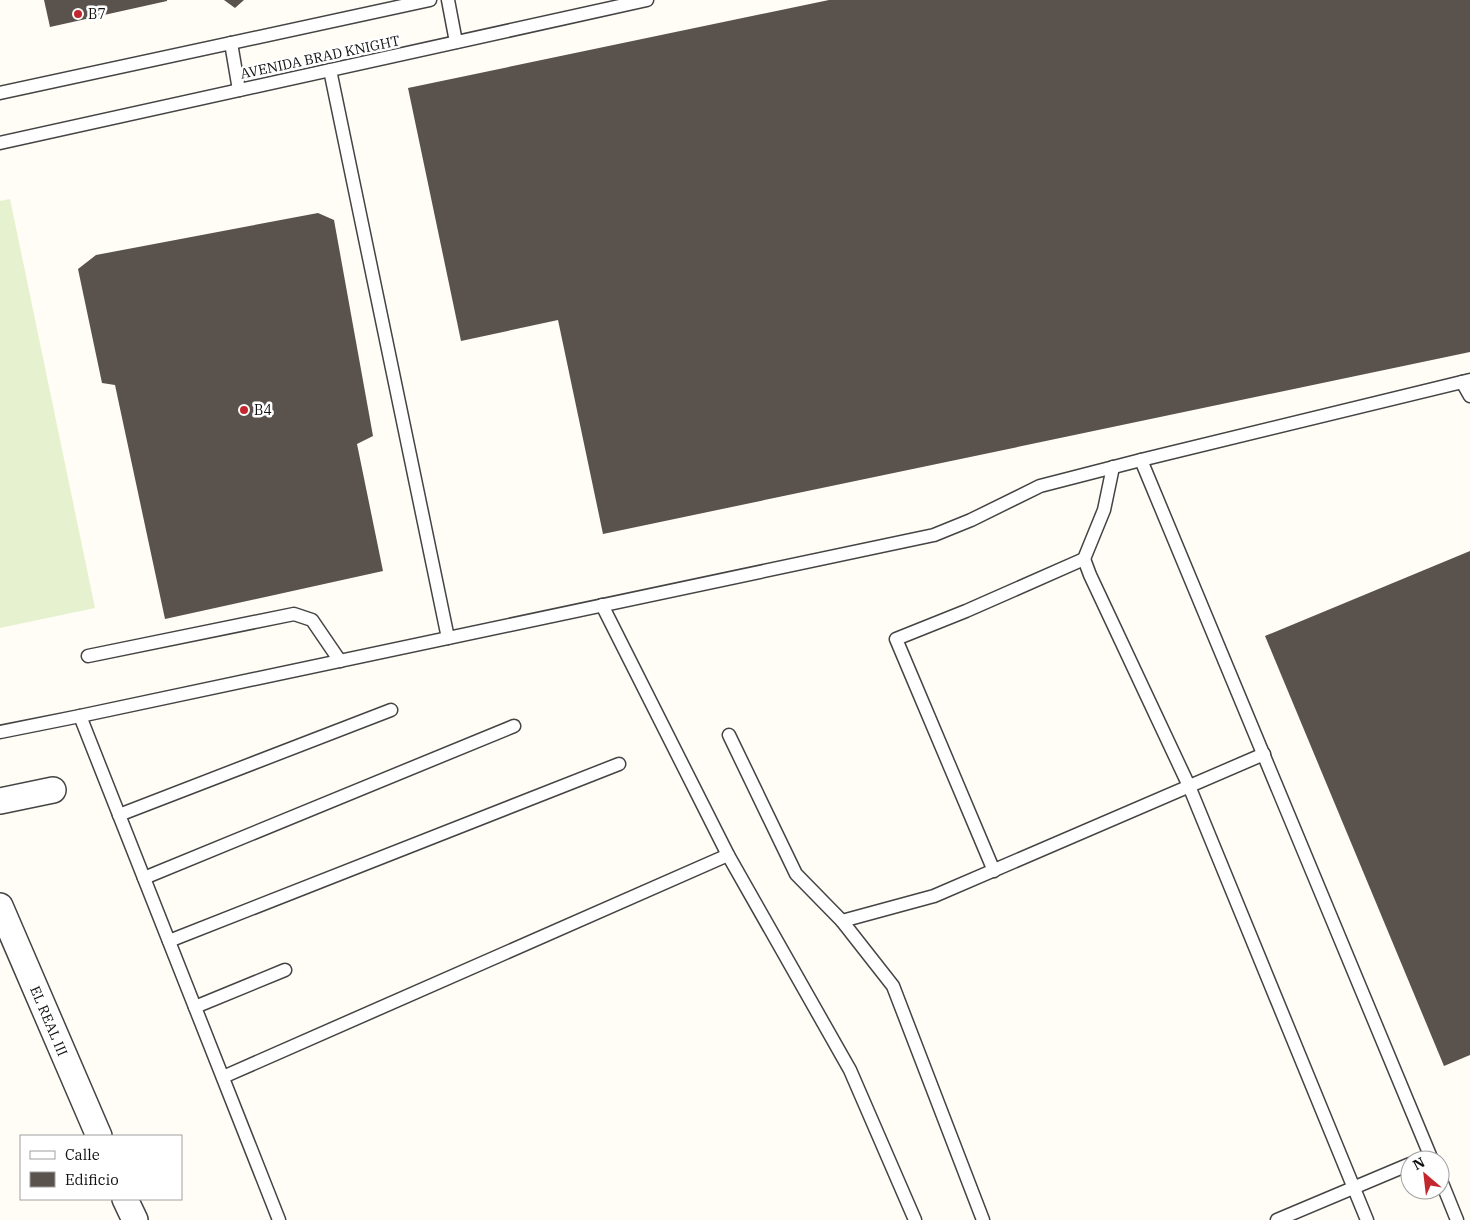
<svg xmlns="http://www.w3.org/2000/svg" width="1470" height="1220" viewBox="0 0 1470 1220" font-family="'IBM Plex Serif',serif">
<rect width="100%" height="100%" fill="#fffdf5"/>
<polygon fill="#e6f2cf" points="10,199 95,608 0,628 0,201"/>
<g fill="#5a524d">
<polygon points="44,0 167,0 167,1 50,27"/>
<polygon points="224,0 244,0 235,8"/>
<polygon points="829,0 1470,0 1470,352 603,534 558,320 461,341 408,88"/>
<polygon points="318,213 334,220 373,436 357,444 383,571 165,619 115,385 102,383 78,269 96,255"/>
<polygon points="1470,551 1470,1055 1444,1066 1265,636"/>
</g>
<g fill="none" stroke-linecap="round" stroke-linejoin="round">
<defs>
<g id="service">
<polyline points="448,0 456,42"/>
<polyline points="231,43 239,90"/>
<polyline points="330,70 448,638"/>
<polyline points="0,93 430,0"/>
<polyline points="0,143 647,0"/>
<polyline points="1462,382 1470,396"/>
<polyline points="1141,460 1432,1160"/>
<polyline points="1084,559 1090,575 1189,786 1367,1220"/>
<polyline points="602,605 728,855 850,1070 915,1220"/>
<polyline points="88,656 294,614 312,620 340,661"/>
<polyline points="80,716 279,1220"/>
<polyline points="0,732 80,716 934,535 971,520 1040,486 1141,460 1470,380"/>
<polyline points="729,735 796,874 842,921 893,986 983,1220"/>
<polyline points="119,815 391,710"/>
<polyline points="994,871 896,639 966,611 1084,559 1104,510 1113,467"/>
<polyline points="144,878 514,726"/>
<polyline points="842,921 934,896 1264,754"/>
<polyline points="169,941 619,764"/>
<polyline points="195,1007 285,970"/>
<polyline points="223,1077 728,855"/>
<polyline points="1440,1178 1457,1220"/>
<polyline points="1277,1220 1410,1164"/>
</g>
<g id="minor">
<polyline points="0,801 53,790"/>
<polyline points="0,906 99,1136"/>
<polyline points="125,1199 135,1220"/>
</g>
</defs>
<use href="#service" stroke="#444" stroke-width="15"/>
<use href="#minor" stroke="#444" stroke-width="28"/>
<use href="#service" stroke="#fff" stroke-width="12"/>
<use href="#minor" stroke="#fff" stroke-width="25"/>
</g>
<g fill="#c4262e" stroke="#fff" stroke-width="2">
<circle cx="78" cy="14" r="5"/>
<circle cx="244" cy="410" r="5"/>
</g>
<g text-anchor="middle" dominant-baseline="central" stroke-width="5" stroke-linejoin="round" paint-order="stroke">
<g font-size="14" fill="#111" stroke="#fff" text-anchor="start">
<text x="88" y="14">B7</text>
<text x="254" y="410">B4</text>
</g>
<g font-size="14" fill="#111" stroke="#fff">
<text transform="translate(320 57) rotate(-12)">AVENIDA BRAD KNIGHT</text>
<text transform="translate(49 1021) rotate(67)">EL REAL III</text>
</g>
</g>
<rect x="20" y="1135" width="162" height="65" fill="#ffffff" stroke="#a0a0a0"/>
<rect x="30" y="1151" width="25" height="8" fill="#ffffff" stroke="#a0a0a0"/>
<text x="65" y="1160" font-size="15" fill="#111111">Calle</text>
<rect x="30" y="1172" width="25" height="15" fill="#5a524d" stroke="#a0a0a0"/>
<text x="65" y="1185" font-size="15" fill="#111111">Edificio</text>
<g transform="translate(1425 1175) rotate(332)"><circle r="24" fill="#ffffff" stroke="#a0a0a0"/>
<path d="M0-4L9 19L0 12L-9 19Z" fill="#c4262e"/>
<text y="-8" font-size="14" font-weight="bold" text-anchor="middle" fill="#111111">N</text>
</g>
</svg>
